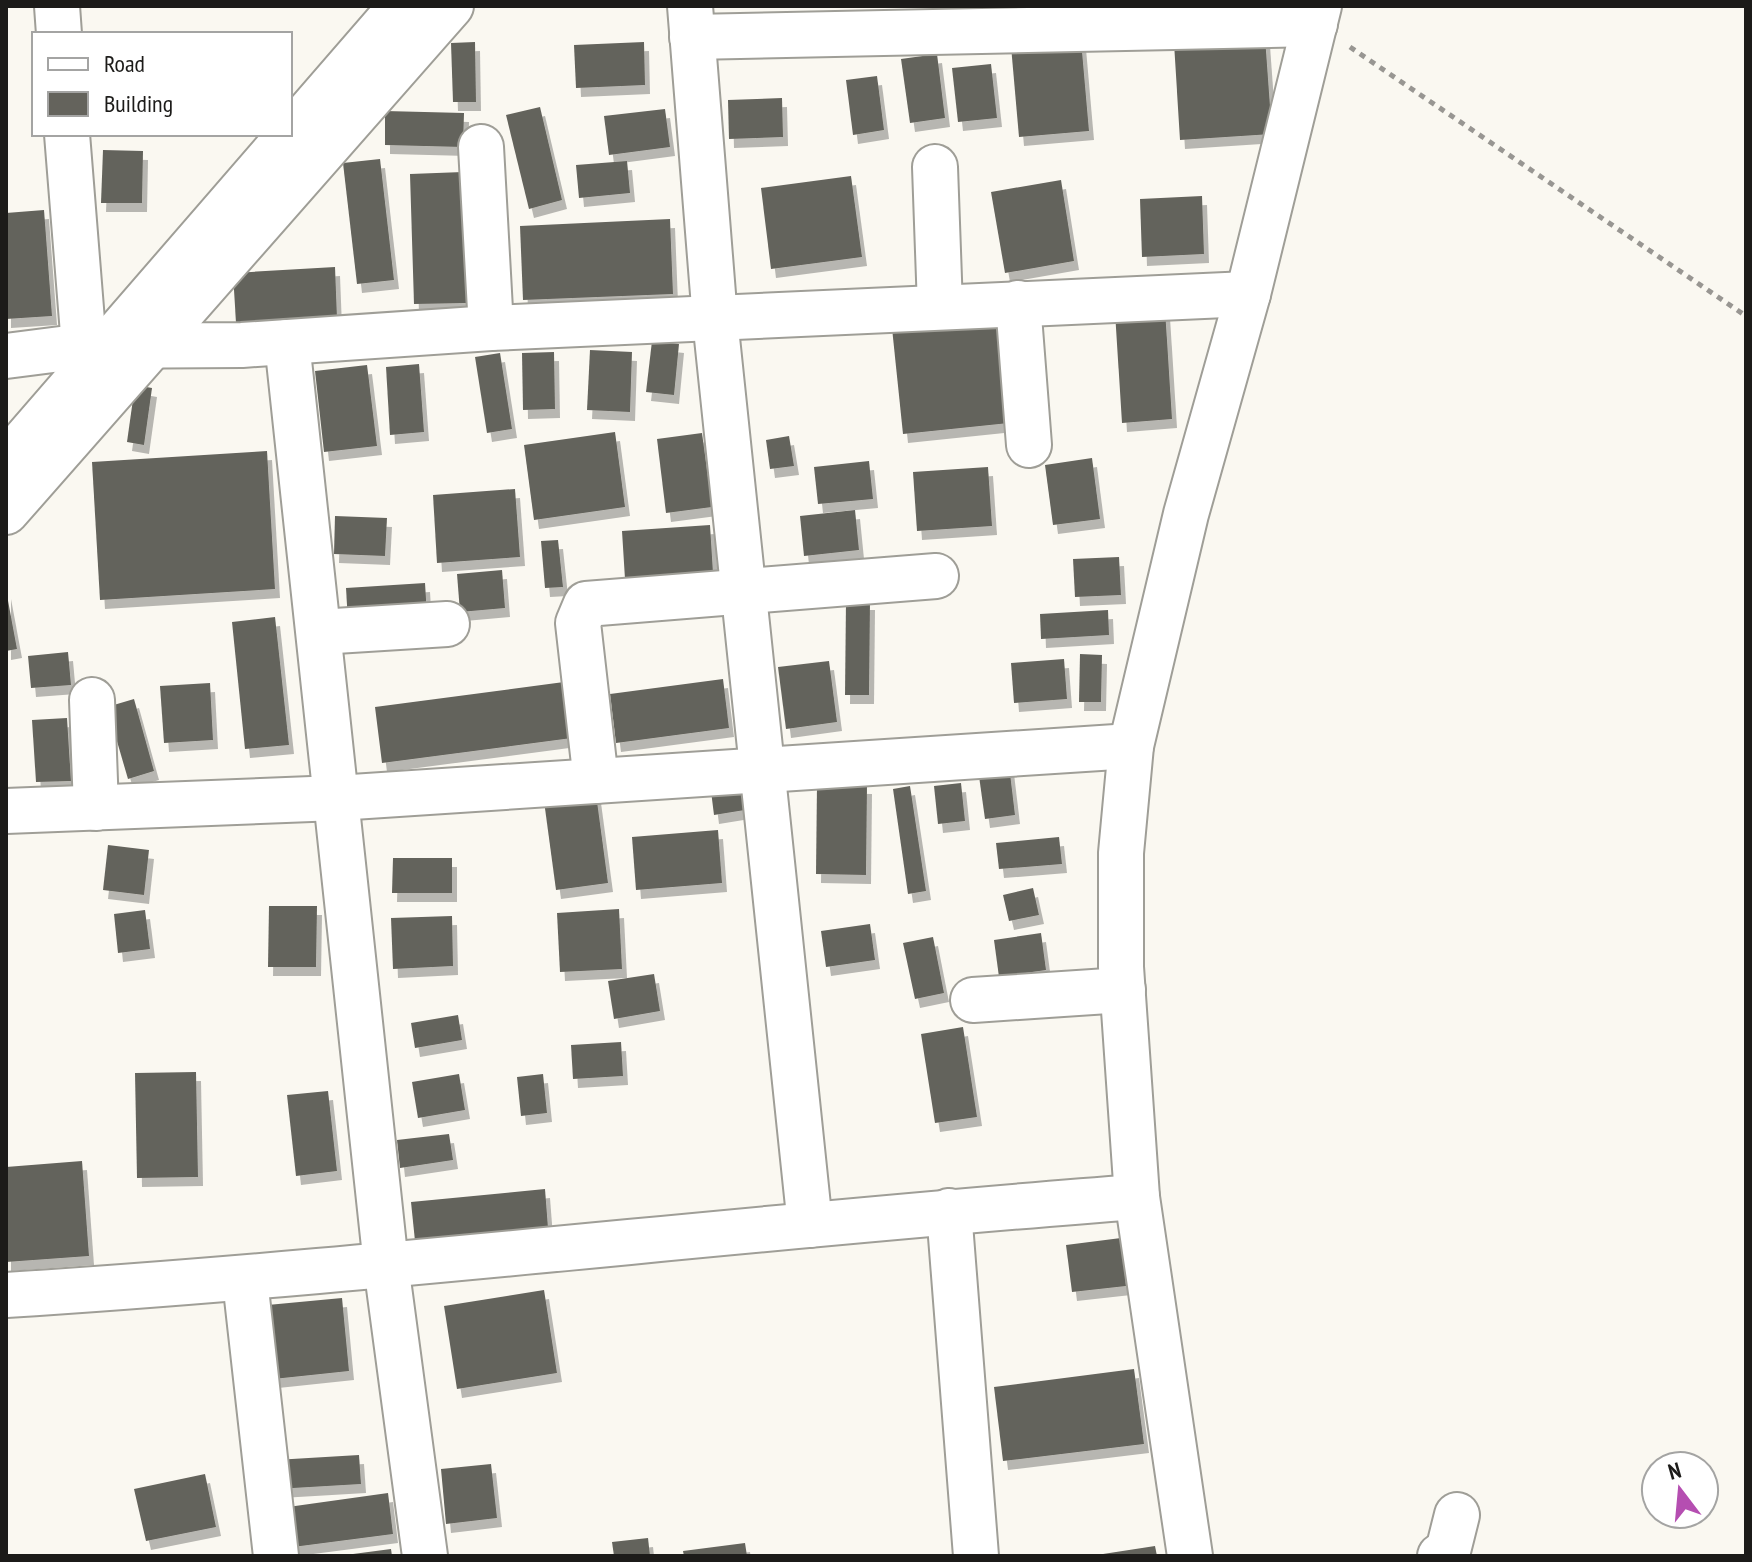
<svg xmlns="http://www.w3.org/2000/svg" width="1752" height="1562" viewBox="0 0 1752 1562" font-family="'PT Sans Narrow',sans-serif">
<defs>
<filter id="shadow"><feDropShadow dx="5" dy="9" stdDeviation="0" flood-color="#0004"/></filter>
</defs>
<rect width="100%" height="100%" fill="#faf8f1"/>
<g fill="#64635c" filter="url(#shadow)">
<polygon points="1265,37 1272,134 1180,140 1174,43"/>
<polygon points="1081,40 1089,131 1019,137 1011,46"/>
<polygon points="475,42 476,102 453,102 451,43"/>
<polygon points="644,42 645,85 576,88 574,45"/>
<polygon points="937,54 945,118 910,123 901,59"/>
<polygon points="991,64 997,118 958,122 952,68"/>
<polygon points="877,76 884,130 853,135 846,80"/>
<polygon points="782,98 783,137 729,139 728,100"/>
<polygon points="540,107 562,200 529,209 506,115"/>
<polygon points="665,109 670,147 609,155 604,116"/>
<polygon points="385,111 464,113 463,147 385,145"/>
<polygon points="103,150 143,151 142,203 101,203"/>
<polygon points="380,159 394,280 357,284 343,163"/>
<polygon points="627,161 630,193 579,198 576,165"/>
<polygon points="463,172 467,303 414,304 410,174"/>
<polygon points="851,176 862,257 771,269 761,188"/>
<polygon points="1061,180 1074,261 1005,273 991,192"/>
<polygon points="1202,196 1204,254 1142,257 1140,199"/>
<polygon points="44,210 52,316 6,319 6,213"/>
<polygon points="670,219 673,294 523,300 520,226"/>
<polygon points="335,267 337,318 236,323 233,273"/>
<polygon points="1165,309 1172,419 1122,423 1115,312"/>
<polygon points="998,317 1009,423 903,434 892,328"/>
<polygon points="652,341 679,344 674,395 646,392"/>
<polygon points="590,350 632,352 630,412 587,410"/>
<polygon points="554,352 555,409 523,410 522,353"/>
<polygon points="500,353 512,429 487,433 475,357"/>
<polygon points="419,364 424,432 390,435 386,367"/>
<polygon points="367,365 377,446 324,452 315,371"/>
<polygon points="135,385 152,388 144,445 127,442"/>
<polygon points="615,432 625,507 534,520 524,445"/>
<polygon points="702,433 712,507 666,513 657,439"/>
<polygon points="789,436 794,466 770,469 766,440"/>
<polygon points="267,451 275,589 100,600 92,462"/>
<polygon points="1092,458 1100,519 1053,525 1045,465"/>
<polygon points="869,461 873,499 818,504 814,467"/>
<polygon points="988,467 992,526 917,531 913,472"/>
<polygon points="515,489 520,557 437,563 433,495"/>
<polygon points="855,510 859,550 804,556 800,516"/>
<polygon points="335,516 387,518 385,556 334,554"/>
<polygon points="710,525 713,573 625,579 622,531"/>
<polygon points="558,540 563,587 545,588 541,541"/>
<polygon points="1119,557 1121,595 1075,597 1073,559"/>
<polygon points="502,570 505,608 460,612 457,574"/>
<polygon points="425,583 427,616 348,622 346,588"/>
<polygon points="6,590 17,649 6,651"/>
<polygon points="846,601 870,601 869,695 845,695"/>
<polygon points="1108,610 1109,635 1041,639 1040,614"/>
<polygon points="275,617 289,745 245,749 232,622"/>
<polygon points="68,652 71,685 31,688 28,656"/>
<polygon points="1080,654 1102,655 1101,702 1079,702"/>
<polygon points="1064,659 1067,699 1014,703 1011,663"/>
<polygon points="829,661 837,722 786,729 778,667"/>
<polygon points="723,679 729,728 616,743 610,694"/>
<polygon points="579,680 587,736 382,763 375,707"/>
<polygon points="210,683 213,740 164,743 160,686"/>
<polygon points="134,699 154,771 128,779 107,707"/>
<polygon points="67,718 71,781 36,782 32,720"/>
<polygon points="1009,765 1015,815 985,819 978,769"/>
<polygon points="961,783 965,821 938,824 934,786"/>
<polygon points="817,784 867,785 866,875 816,874"/>
<polygon points="910,786 926,891 908,894 893,789"/>
<polygon points="748,787 751,809 714,815 711,791"/>
<polygon points="596,794 608,883 556,890 544,801"/>
<polygon points="718,830 722,883 636,890 632,837"/>
<polygon points="1059,837 1062,864 999,869 996,843"/>
<polygon points="108,845 149,850 144,895 103,890"/>
<polygon points="393,858 452,858 452,893 392,893"/>
<polygon points="1033,888 1039,915 1009,921 1003,895"/>
<polygon points="269,906 317,906 316,967 268,967"/>
<polygon points="619,909 622,969 560,972 557,913"/>
<polygon points="145,910 150,949 118,953 114,914"/>
<polygon points="452,916 453,966 393,969 391,918"/>
<polygon points="870,924 875,960 826,967 821,931"/>
<polygon points="1041,933 1046,970 999,977 994,940"/>
<polygon points="933,937 944,993 915,999 903,943"/>
<polygon points="654,974 660,1011 614,1019 608,981"/>
<polygon points="458,1015 462,1040 415,1048 411,1023"/>
<polygon points="963,1027 977,1117 935,1123 921,1034"/>
<polygon points="621,1042 623,1076 573,1079 571,1045"/>
<polygon points="196,1072 198,1177 137,1178 135,1073"/>
<polygon points="459,1074 465,1110 418,1118 412,1082"/>
<polygon points="543,1074 547,1113 521,1116 517,1077"/>
<polygon points="328,1091 337,1171 296,1176 287,1095"/>
<polygon points="449,1134 453,1160 400,1168 397,1140"/>
<polygon points="82,1161 89,1256 6,1262 6,1167"/>
<polygon points="545,1189 548,1228 415,1241 411,1202"/>
<polygon points="1121,1238 1126,1286 1072,1292 1066,1245"/>
<polygon points="544,1290 557,1373 457,1389 444,1306"/>
<polygon points="342,1298 349,1371 264,1380 257,1306"/>
<polygon points="1134,1369 1144,1444 1003,1461 994,1387"/>
<polygon points="359,1455 361,1484 276,1489 275,1460"/>
<polygon points="491,1464 497,1518 446,1524 441,1469"/>
<polygon points="205,1474 216,1527 146,1541 134,1489"/>
<polygon points="388,1493 393,1534 293,1547 288,1507"/>
<polygon points="648,1538 650,1556 614,1556 612,1542"/>
<polygon points="745,1543 747,1556 684,1556 683,1551"/>
<polygon points="1155,1546 1157,1556 1103,1556 1103,1554"/>
<polygon points="391,1549 392,1556 353,1556 353,1554"/>
</g>
<g fill="none" stroke-linecap="round" stroke-linejoin="round">
<defs>
<g id="minor">
<polyline points="57,6 59,34"/>
<polyline points="690,6 715,319 810,1225"/>
<polyline points="692,37 1315,24"/>
<polyline points="67,134 84,346"/>
<polyline points="481,147 491,328"/>
<polyline points="935,167 940,307"/>
<polyline points="1018,303 1029,445"/>
<polyline points="287,342 386,1265 425,1556"/>
<polyline points="6,356 84,346 242,345 491,328 1248,294"/>
<polyline points="6,462 401,6"/>
<polyline points="6,512 451,6"/>
<polyline points="319,632 447,624"/>
<polyline points="92,700 96,808"/>
<polyline points="596,781 578,623 586,604 936,576"/>
<polyline points="6,811 337,798 1131,746"/>
<polyline points="973,1000 1123,990"/>
<polyline points="949,1211 976,1556"/>
<polyline points="245,1280 276,1556"/>
<path d="M 6,1295 C 384,1271 760,1225 1137,1197"/>
<polyline points="1190,1556 1137,1197 1121,967 1121,853 1131,746 1186,514 1248,294 1319,6"/>
<polyline points="1440,1556 1448,1551 1457,1515"/>
</g>
</defs>
<use href="#minor" stroke="#9f9e97" stroke-width="48"/>
<polyline stroke="#989692" stroke-width="5" stroke-dasharray="6 6" stroke-linecap="butt" points="1350,47 1746,316"/>
<use href="#minor" stroke="#fff" stroke-width="44"/>
</g>
<rect width="1752" height="1562" fill="none" stroke="#1c1b19" stroke-width="16"/>
<rect x="32" y="32" width="260" height="104" fill="#ffffff" stroke="#a4a4a3" stroke-width="2"/>
<rect x="48" y="58" width="40" height="12" fill="#ffffff" stroke="#a4a4a3" stroke-width="2"/>
<text x="104" y="72" font-size="24" fill="#1c1b19">Road</text>
<rect x="48" y="92" width="40" height="24" fill="#64635c" stroke="#a4a4a3" stroke-width="2"/>
<text x="104" y="112" font-size="24" fill="#1c1b19">Building</text>
<g transform="translate(1680 1490) rotate(344)"><circle r="38" fill="#ffffff" stroke="#a4a4a3" stroke-width="2"/>
<path d="M0-6L14 30L0 20L-14 30Z" fill="#b54eb1"/>
<text y="-12" font-size="22" font-weight="bold" text-anchor="middle" fill="#1c1b19">N</text>
</g>
</svg>
